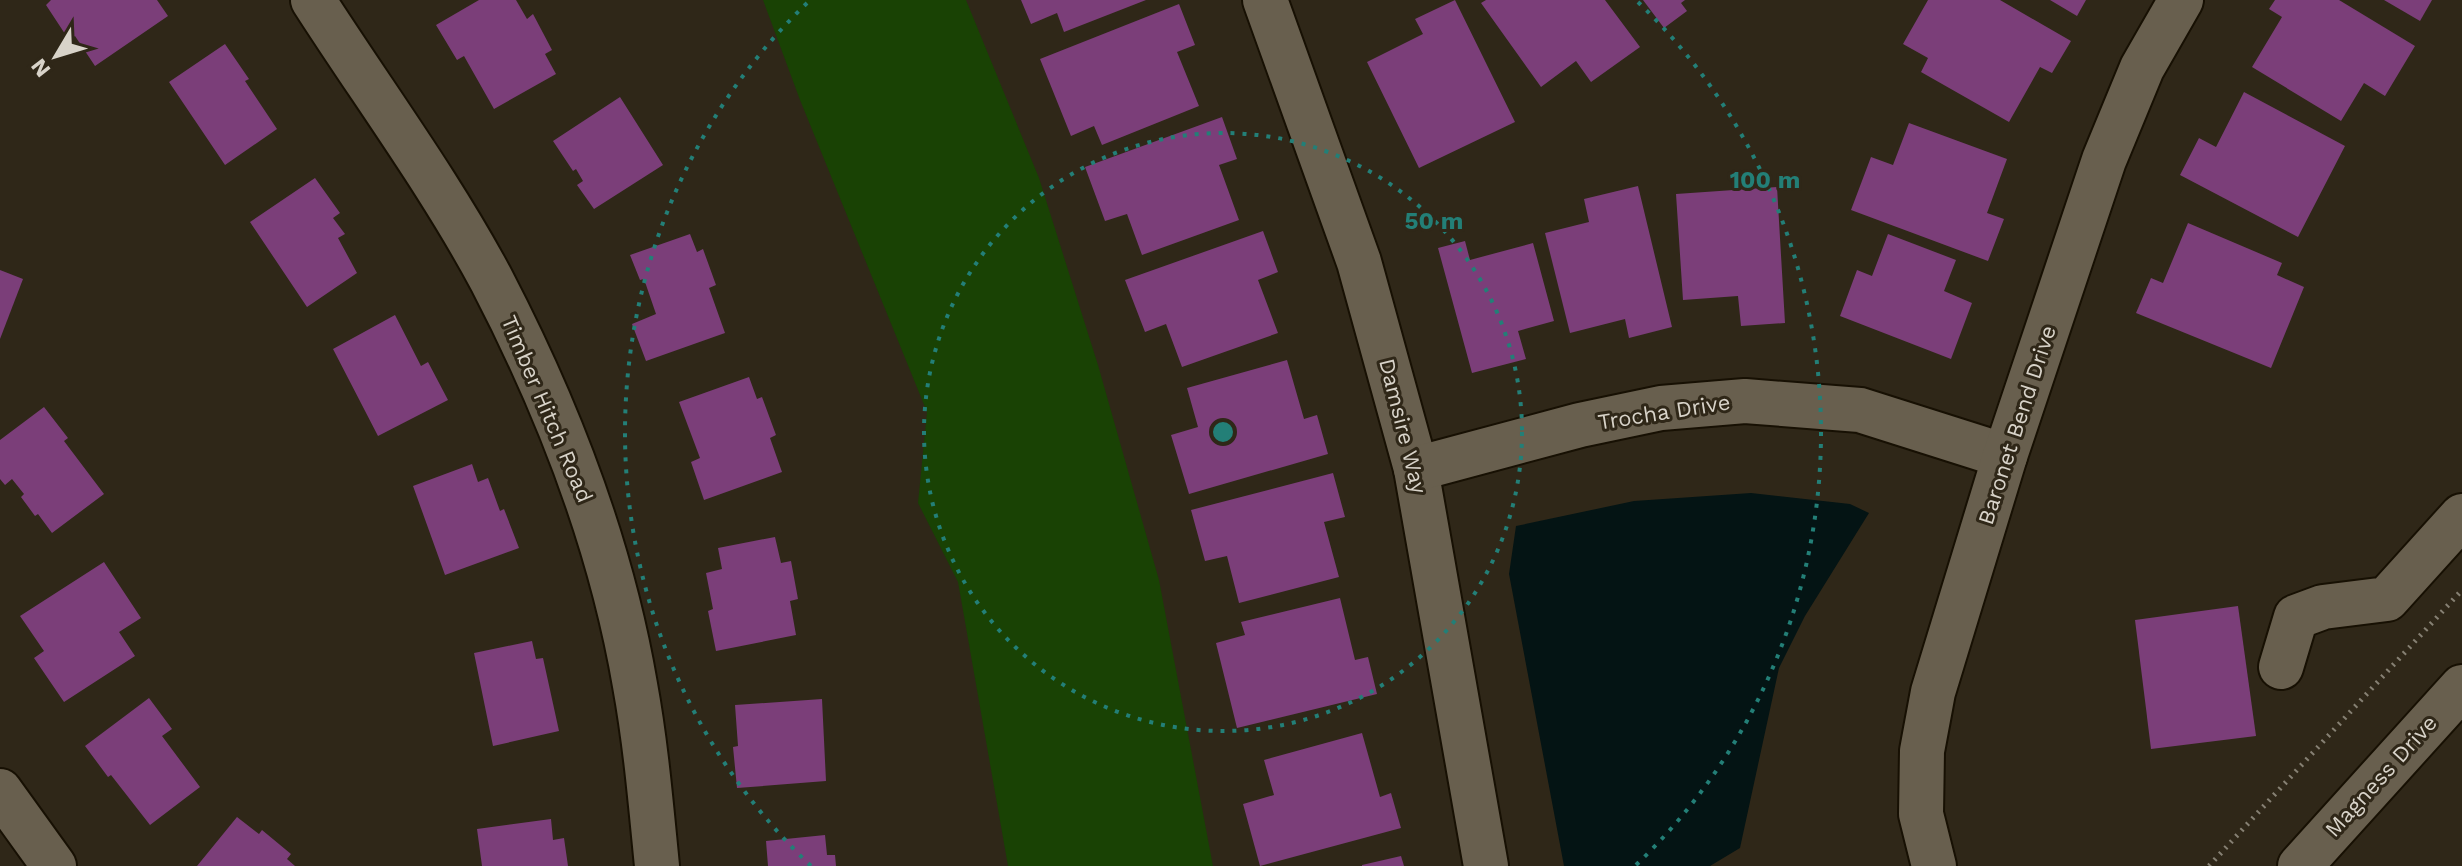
<svg xmlns="http://www.w3.org/2000/svg" width="2462" height="866" viewBox="0 0 2462 866" font-family="'Work Sans',sans-serif">
<rect width="100%" height="100%" fill="#2f2718"/>
<polygon fill="#194204" points="763,0 966,0 1039,178 1098,365 1159,580 1213,866 1008,866 958,582 918,503 927,412 800,100"/>
<polygon fill="#041414" points="1751,493 1850,504 1869,513 1805,616 1779,668 1740,848 1710,866 1564,866 1509,574 1516,526 1634,501"/>
<g fill="#7b3e79">
<polygon points="51,0 157,0 168,16 95,66 75,36 69,40 46,5"/>
<polygon points="479,0 516,0 527,19 533,14 552,50 545,54 556,74 494,109 464,56 457,60 436,25"/>
<polygon points="1021,0 1146,0 1064,32 1057,13 1031,24"/>
<polygon points="1455,0 1515,122 1419,168 1367,62 1423,34 1415,19"/>
<polygon points="1486,0 1605,0 1640,47 1591,82 1576,61 1541,87 1481,3"/>
<polygon points="1643,0 1685,0 1681,3 1687,11 1664,28"/>
<polygon points="1928,0 2000,0 2071,41 2052,73 2040,67 2009,122 1921,72 1928,58 1903,44"/>
<polygon points="2050,0 2086,0 2077,16"/>
<polygon points="2275,0 2339,0 2415,46 2385,96 2364,83 2341,121 2252,67 2282,17 2269,9"/>
<polygon points="2384,0 2432,0 2420,21"/>
<polygon points="1179,4 1195,45 1177,52 1199,106 1102,145 1094,126 1071,136 1040,59"/>
<polygon points="225,44 249,79 245,81 277,129 225,165 169,82"/>
<polygon points="2244,92 2345,146 2298,237 2180,175 2199,138 2216,147"/>
<polygon points="620,97 663,165 594,209 577,185 583,181 576,169 573,171 553,141"/>
<polygon points="1222,117 1237,159 1219,165 1239,220 1142,255 1127,214 1105,221 1085,167"/>
<polygon points="1909,123 2007,159 1987,213 2004,219 1988,261 1851,210 1871,157 1893,165"/>
<polygon points="315,178 340,213 333,218 345,234 338,238 357,273 307,307 250,222"/>
<polygon points="1638,186 1672,327 1629,338 1625,319 1570,333 1545,233 1589,222 1584,199"/>
<polygon points="1777,187 1785,323 1741,326 1738,296 1683,300 1676,194"/>
<polygon points="2188,223 2282,263 2277,275 2304,287 2271,368 2136,313 2151,278 2163,283"/>
<polygon points="1263,231 1278,272 1258,280 1278,333 1182,367 1166,324 1145,332 1125,280"/>
<polygon points="690,234 697,252 703,249 716,285 709,288 725,333 646,361 632,324 656,314 644,279 640,280 630,255"/>
<polygon points="1888,234 1956,260 1944,291 1972,303 1951,359 1840,316 1857,270 1872,276"/>
<polygon points="1465,241 1470,260 1533,243 1554,321 1518,331 1526,359 1472,373 1438,248"/>
<polygon points="0,270 23,279 0,339"/>
<polygon points="395,315 421,366 428,362 448,400 378,436 333,349"/>
<polygon points="1287,360 1304,419 1317,415 1328,454 1189,494 1171,435 1198,427 1187,388"/>
<polygon points="749,377 757,399 762,397 776,435 770,438 782,472 704,500 691,462 700,458 679,402"/>
<polygon points="44,407 68,438 64,441 104,494 52,533 38,514 35,516 21,497 24,494 12,479 5,485 0,479 0,440"/>
<polygon points="472,464 478,482 488,478 500,511 504,509 519,548 445,575 413,486"/>
<polygon points="1333,473 1345,517 1324,522 1339,577 1239,603 1227,556 1205,561 1191,510"/>
<polygon points="775,537 781,563 791,561 798,599 790,601 796,635 716,651 708,611 713,609 706,573 722,569 718,548"/>
<polygon points="104,562 141,618 119,632 135,656 64,702 34,658 44,651 20,616"/>
<polygon points="1340,598 1355,660 1368,657 1377,694 1237,728 1216,643 1245,635 1241,622"/>
<polygon points="2238,606 2256,736 2151,749 2135,620"/>
<polygon points="532,641 536,659 543,658 559,731 493,746 474,653"/>
<polygon points="149,698 172,729 162,736 200,787 150,825 111,775 108,777 85,746"/>
<polygon points="822,699 826,781 737,788 733,747 738,746 735,705"/>
<polygon points="1362,733 1380,797 1391,793 1401,828 1260,866 1243,804 1274,795 1264,760"/>
<polygon points="237,817 259,834 262,830 291,854 287,859 295,866 197,866"/>
<polygon points="551,819 553,840 564,838 568,866 482,866 477,829"/>
<polygon points="825,835 827,855 835,855 836,866 768,866 766,841"/>
<polygon points="1401,856 1404,866 1362,866 1362,865"/>
</g>
<g fill="none" stroke-linecap="round" stroke-linejoin="round">
<defs>
<g id="minor">
<path d="M 313,0 C 372,92 441,185 492,281 C 558,408 611,545 635,685 C 646,745 651,806 657,866"/>
<polyline points="1265,0 1359,262 1416,469 1486,866"/>
<polyline points="1416,469 1580,425 1661,408 1745,401 1860,410 2005,456"/>
<polyline points="2281,667 2296,617 2323,607 2387,599 2462,516"/>
<polyline points="0,791 54,866"/>
<polyline points="1934,866 1921,814 1922,751 1933,692 2005,456 2104,160 2142,68 2181,0"/>
<polyline points="2300,866 2462,687"/>
</g>
</defs>
<use href="#minor" stroke="#171003" stroke-width="48"/>
<polyline stroke="#868073" stroke-width="5" stroke-dasharray="2 6" stroke-linecap="butt" points="2209,866 2462,590"/>
<use href="#minor" stroke="#685f4e" stroke-width="44"/>
</g>
<g fill="none" stroke="#237f77" stroke-width="4" stroke-dasharray="4 8">
<circle cx="1223" cy="432" r="299"/>
<path d="M811 866A598 598 0 0 1 808 2M1638 2A598 598 0 0 1 1635 866"/>
</g>
<g text-anchor="middle" dominant-baseline="central" stroke-width="6" stroke-linejoin="round" paint-order="stroke">
<g font-size="22" fill="#d8d3c9" stroke="#2f2718">
<text transform="translate(547 409) rotate(67)">Timber Hitch Road</text>
<text transform="translate(1664 412) rotate(-9)">Trocha Drive</text>
<text transform="translate(2017 425) rotate(-72)">Baronet Bend Drive</text>
<text transform="translate(1403 426) rotate(76)">Damsire Way</text>
<text transform="translate(2381 776) rotate(-48)">Magness Drive</text>
</g>
</g>
<circle cx="1223" cy="432" r="12" fill="#237f77" stroke="#2f2718" stroke-width="4"/>
<g font-size="24" text-anchor="middle" font-weight="bold" fill="#237f77" stroke="#2f2718" stroke-width="6" stroke-linejoin="round" paint-order="stroke">
<text x="1765" y="188">100 m</text>
<text x="1434" y="229">50 m</text>
</g>
<g transform="translate(56 56) rotate(232)" stroke="#2f2718" stroke-width="6" paint-order="stroke">
<path d="M0-6L14 30L0 20L-14 30Z" fill="#d8d3c9"/>
<text y="-12" font-size="22" font-weight="bold" text-anchor="middle" fill="#d8d3c9">N</text>
</g>
</svg>
